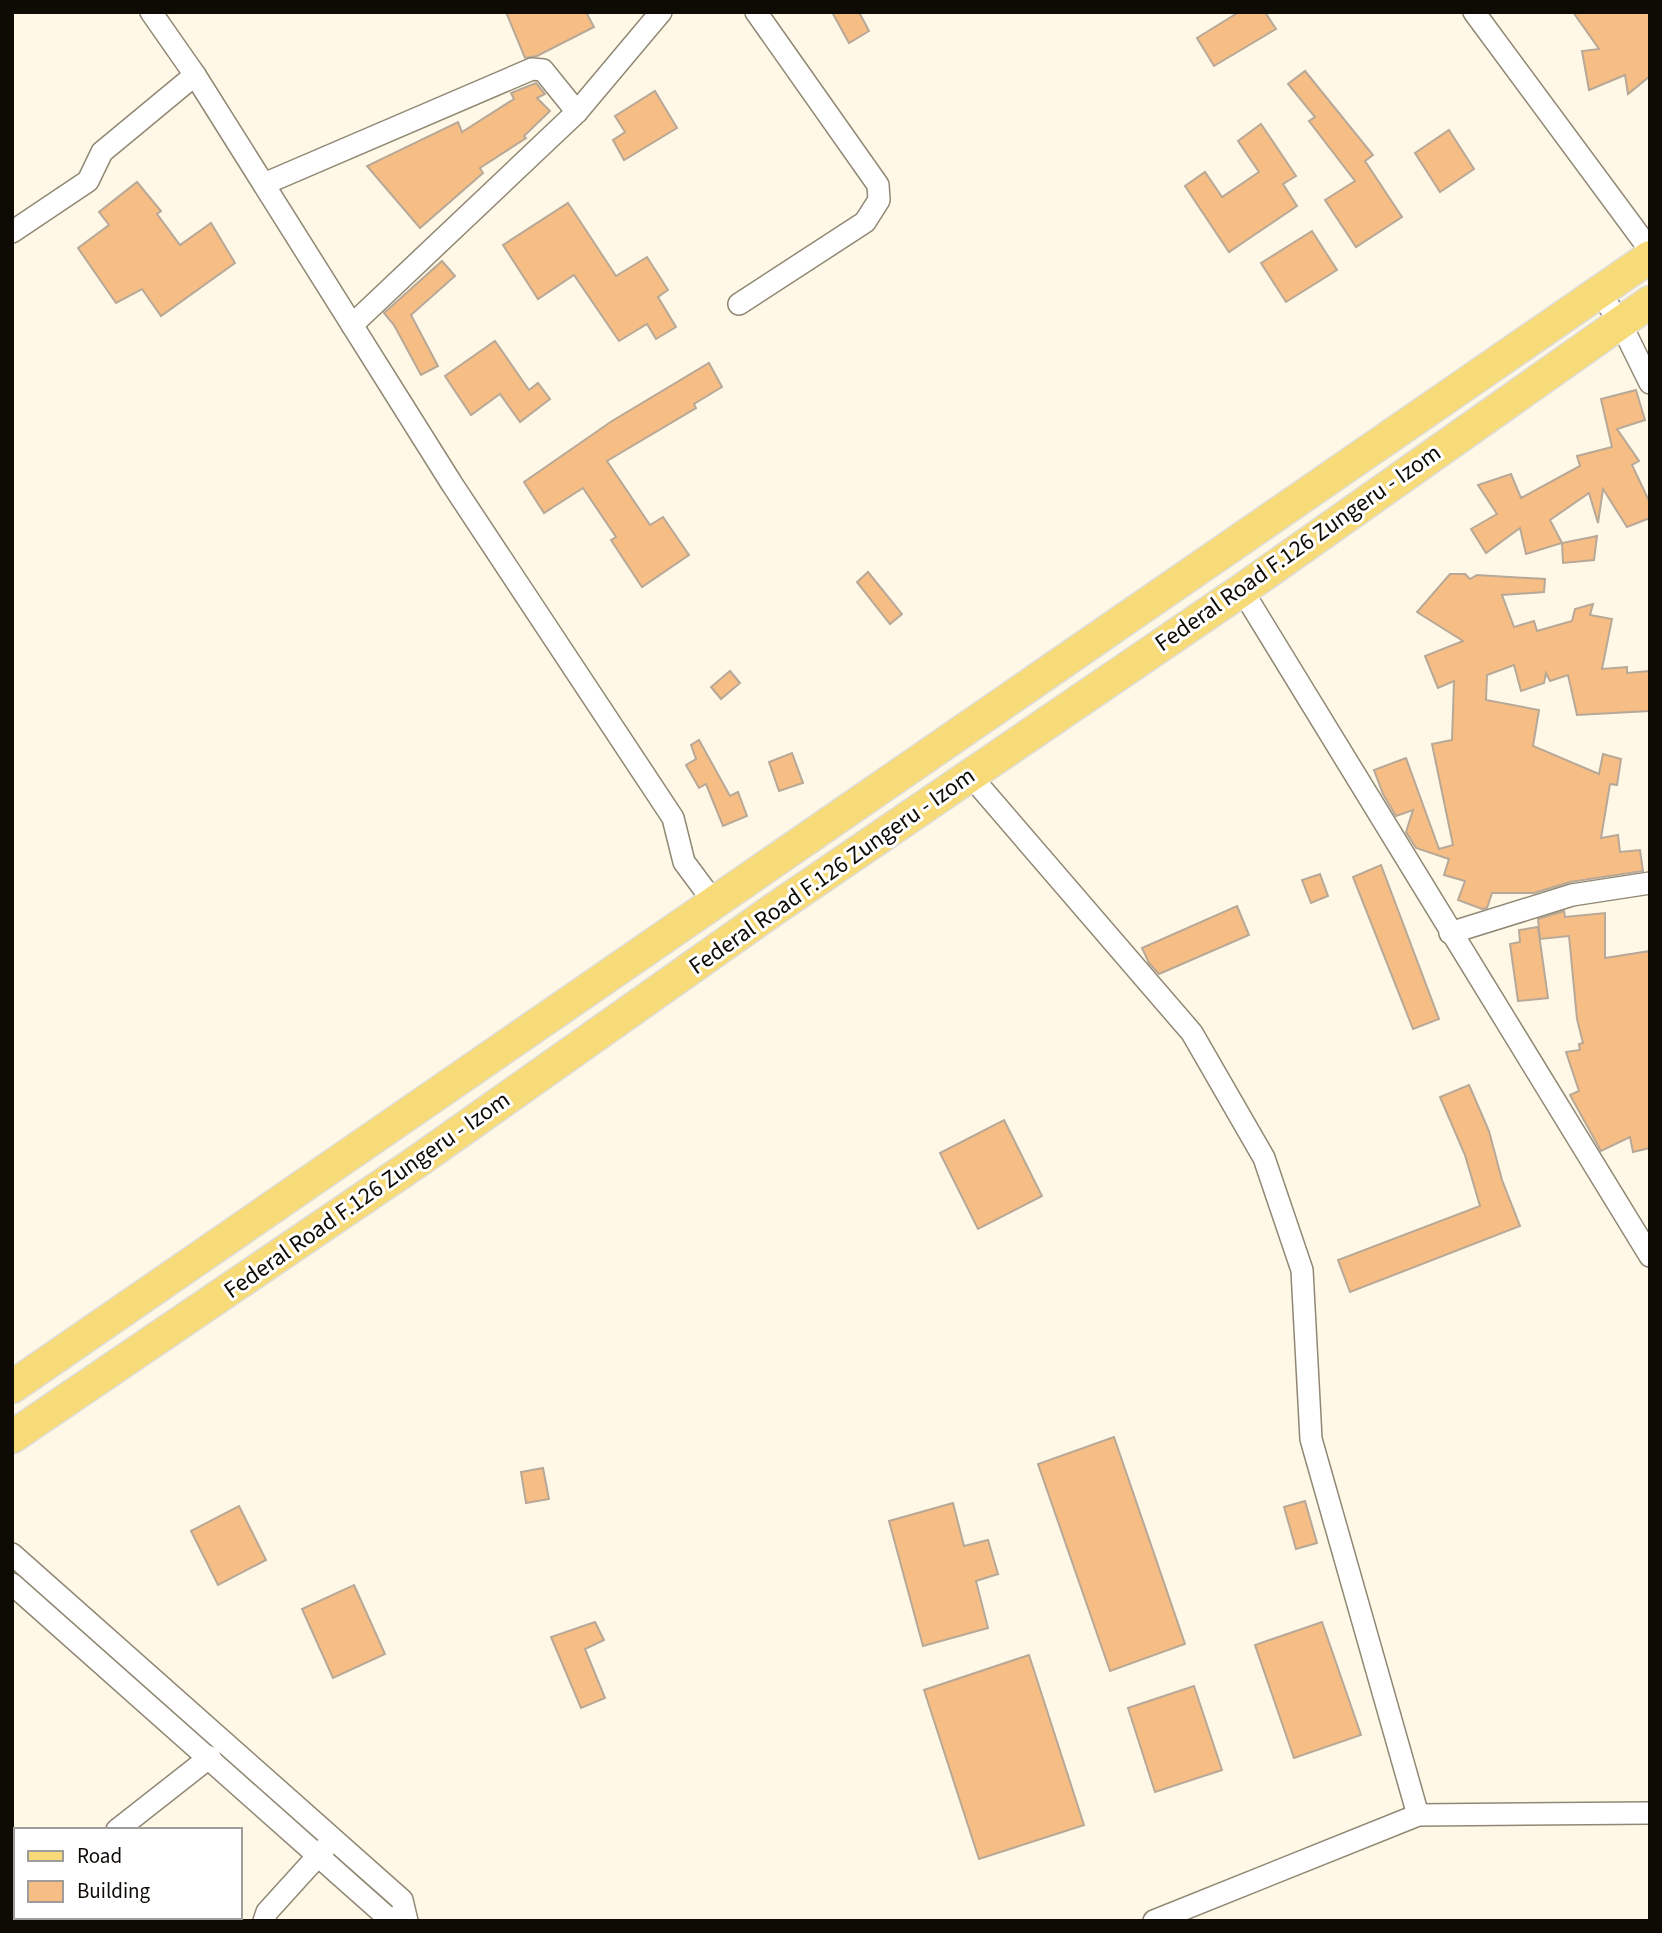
<svg xmlns="http://www.w3.org/2000/svg" width="1662" height="1933" viewBox="0 0 1662 1933" font-family="'Source Sans 3',sans-serif">
<rect width="100%" height="100%" fill="#fff8e6"/>
<g fill="#f6be84" stroke="#b8a897" stroke-width="2">
<polygon points="506,12 586,12 594,27 537,56 525,58"/>
<polygon points="832,12 859,12 869,31 849,43"/>
<polygon points="1239,12 1265,12 1276,29 1214,66 1197,38"/>
<polygon points="1573,12 1650,12 1650,76 1628,94 1625,75 1589,90 1582,51 1599,49"/>
<polygon points="1305,71 1373,155 1365,161 1402,217 1356,247 1325,200 1355,181 1309,121 1315,117 1288,84"/>
<polygon points="536,83 545,94 537,98 550,111 524,136 526,138 480,168 483,173 420,228 367,166 458,122 462,132 514,99 511,93"/>
<polygon points="655,91 677,128 624,160 613,140 625,132 615,116"/>
<polygon points="1261,124 1296,176 1283,184 1297,206 1229,252 1185,186 1205,172 1222,197 1259,172 1238,141"/>
<polygon points="1449,130 1474,169 1440,192 1415,153"/>
<polygon points="137,182 161,211 157,214 180,245 211,223 235,263 161,316 142,289 116,303 78,248 109,225 99,212"/>
<polygon points="568,203 616,276 647,257 668,290 658,297 676,327 656,339 647,324 619,341 574,275 538,299 503,245"/>
<polygon points="1312,231 1337,270 1286,302 1261,263"/>
<polygon points="442,261 455,276 411,315 438,366 421,375 394,325 384,313"/>
<polygon points="495,341 529,390 538,383 550,399 520,422 500,394 471,415 445,376"/>
<polygon points="709,363 722,387 694,404 696,408 607,461 650,525 663,517 689,555 642,587 611,540 616,537 583,488 544,513 524,482 612,421"/>
<polygon points="1636,390 1645,420 1617,429 1639,461 1632,465 1650,503 1650,518 1627,527 1603,489 1598,523 1589,493 1550,520 1562,543 1526,554 1520,528 1486,553 1471,529 1497,514 1478,485 1511,474 1521,498 1580,466 1577,456 1612,447 1601,399"/>
<polygon points="1597,536 1594,560 1563,563 1562,543"/>
<polygon points="868,572 902,614 890,624 857,582"/>
<polygon points="1450,574 1465,574 1470,579 1477,575 1545,579 1544,592 1502,595 1514,627 1534,621 1537,631 1572,621 1575,609 1593,604 1590,615 1612,619 1602,669 1627,667 1627,673 1649,671 1649,711 1577,715 1568,675 1550,681 1546,673 1544,683 1521,691 1514,665 1487,675 1486,700 1539,710 1533,746 1599,774 1603,754 1621,759 1617,785 1610,784 1601,838 1618,835 1620,852 1640,850 1643,871 1570,882 1534,893 1492,893 1487,908 1482,909 1458,900 1465,881 1444,875 1449,859 1416,848 1406,832 1413,810 1396,816 1383,794 1374,770 1406,758 1439,849 1453,845 1432,744 1452,740 1454,681 1438,688 1425,656 1463,641 1417,612"/>
<polygon points="730,671 740,683 721,699 711,687"/>
<polygon points="699,740 730,796 738,792 747,816 723,826 706,784 699,788 686,765 696,759 691,745"/>
<polygon points="792,753 803,783 779,791 769,762"/>
<polygon points="1381,865 1439,1019 1413,1029 1353,877"/>
<polygon points="1320,874 1328,896 1311,903 1302,880"/>
<polygon points="1237,906 1249,935 1159,974 1149,963 1142,948"/>
<polygon points="1564,911 1565,917 1605,913 1605,958 1650,951 1650,1148 1633,1152 1630,1137 1601,1151 1570,1095 1579,1091 1566,1052 1580,1050 1579,1044 1583,1043 1577,1019 1569,936 1540,939 1538,919"/>
<polygon points="1538,927 1548,998 1518,1001 1510,944 1520,942 1519,930"/>
<polygon points="1469,1085 1489,1131 1502,1180 1520,1226 1350,1292 1338,1260 1480,1206 1465,1155 1440,1097"/>
<polygon points="1004,1120 1042,1196 978,1229 940,1153"/>
<polygon points="1114,1437 1185,1644 1110,1671 1038,1464"/>
<polygon points="543,1468 549,1499 526,1503 521,1472"/>
<polygon points="1305,1501 1317,1543 1296,1549 1284,1507"/>
<polygon points="953,1503 964,1546 988,1540 998,1574 976,1581 988,1628 923,1646 889,1521"/>
<polygon points="239,1506 266,1560 218,1585 191,1531"/>
<polygon points="354,1585 385,1654 333,1678 302,1609"/>
<polygon points="595,1622 604,1640 585,1649 605,1698 581,1708 551,1637"/>
<polygon points="1322,1622 1361,1735 1294,1758 1255,1645"/>
<polygon points="1029,1655 1084,1825 979,1859 924,1690"/>
<polygon points="1194,1686 1222,1770 1155,1792 1128,1708"/>
</g>
<g fill="none" stroke-linecap="round" stroke-linejoin="round">
<defs>
<g id="minor">
<polyline points="151,12 195,75 452,484 673,818 684,862 713,901"/>
<polyline points="1474,12 1650,250"/>
<polyline points="264,184 532,69 543,70 577,112"/>
<polyline points="12,232 88,181 102,152 195,75"/>
<polyline points="1599,292 1620,322 1650,383"/>
<polyline points="739,304 865,222 879,200 878,185 756,12"/>
<polyline points="352,325 577,112 661,12"/>
<polyline points="1242,590 1650,1256"/>
<polyline points="969,774 1192,1033 1264,1158 1302,1270 1311,1439 1418,1815"/>
<polyline points="1450,933 1572,895 1650,883"/>
<polyline points="12,1554 402,1900 407,1921"/>
<polyline points="12,1584 387,1917 406,1920"/>
<polyline points="117,1830 210,1757"/>
<polyline points="12,1912 16,1910"/>
<polyline points="264,1921 267,1912 325,1848"/>
<polyline points="1154,1921 1418,1815 1650,1813"/>
</g>
<g id="primary">
<polyline points="12,1387 1650,257"/>
<polyline points="12,1437 418,1161 773,910 1242,590 1650,302"/>
</g>
</defs>
<use href="#minor" stroke="#908874" stroke-width="24"/>
<use href="#primary" stroke="#dddddc" stroke-width="35"/>
<use href="#minor" stroke="#fff" stroke-width="21"/>
<use href="#primary" stroke="#f8db79" stroke-width="32"/>
</g>
<g text-anchor="middle" dominant-baseline="central" stroke-width="6" stroke-linejoin="round" paint-order="stroke">
<g font-size="24" fill="#0e0b05" stroke="#fff">
<text transform="translate(1298 548) rotate(-35)">Federal Road F.126 Zungeru - Izom</text>
<text transform="translate(832 871) rotate(-35)">Federal Road F.126 Zungeru - Izom</text>
<text transform="translate(367 1195) rotate(-35)">Federal Road F.126 Zungeru - Izom</text>
</g>
</g>
<rect width="1662" height="1933" fill="none" stroke="#0e0b05" stroke-width="28"/>
<rect x="14" y="1828" width="228" height="91" fill="#ffffff" stroke="#9f9d9b" stroke-width="2"/>
<rect x="28" y="1851" width="35" height="10" fill="#f8db79" stroke="#9f9d9b" stroke-width="2"/>
<text x="77" y="1863" font-size="21" fill="#0e0b05">Road</text>
<rect x="28" y="1881" width="35" height="21" fill="#f6be84" stroke="#9f9d9b" stroke-width="2"/>
<text x="77" y="1898" font-size="21" fill="#0e0b05">Building</text>
</svg>
